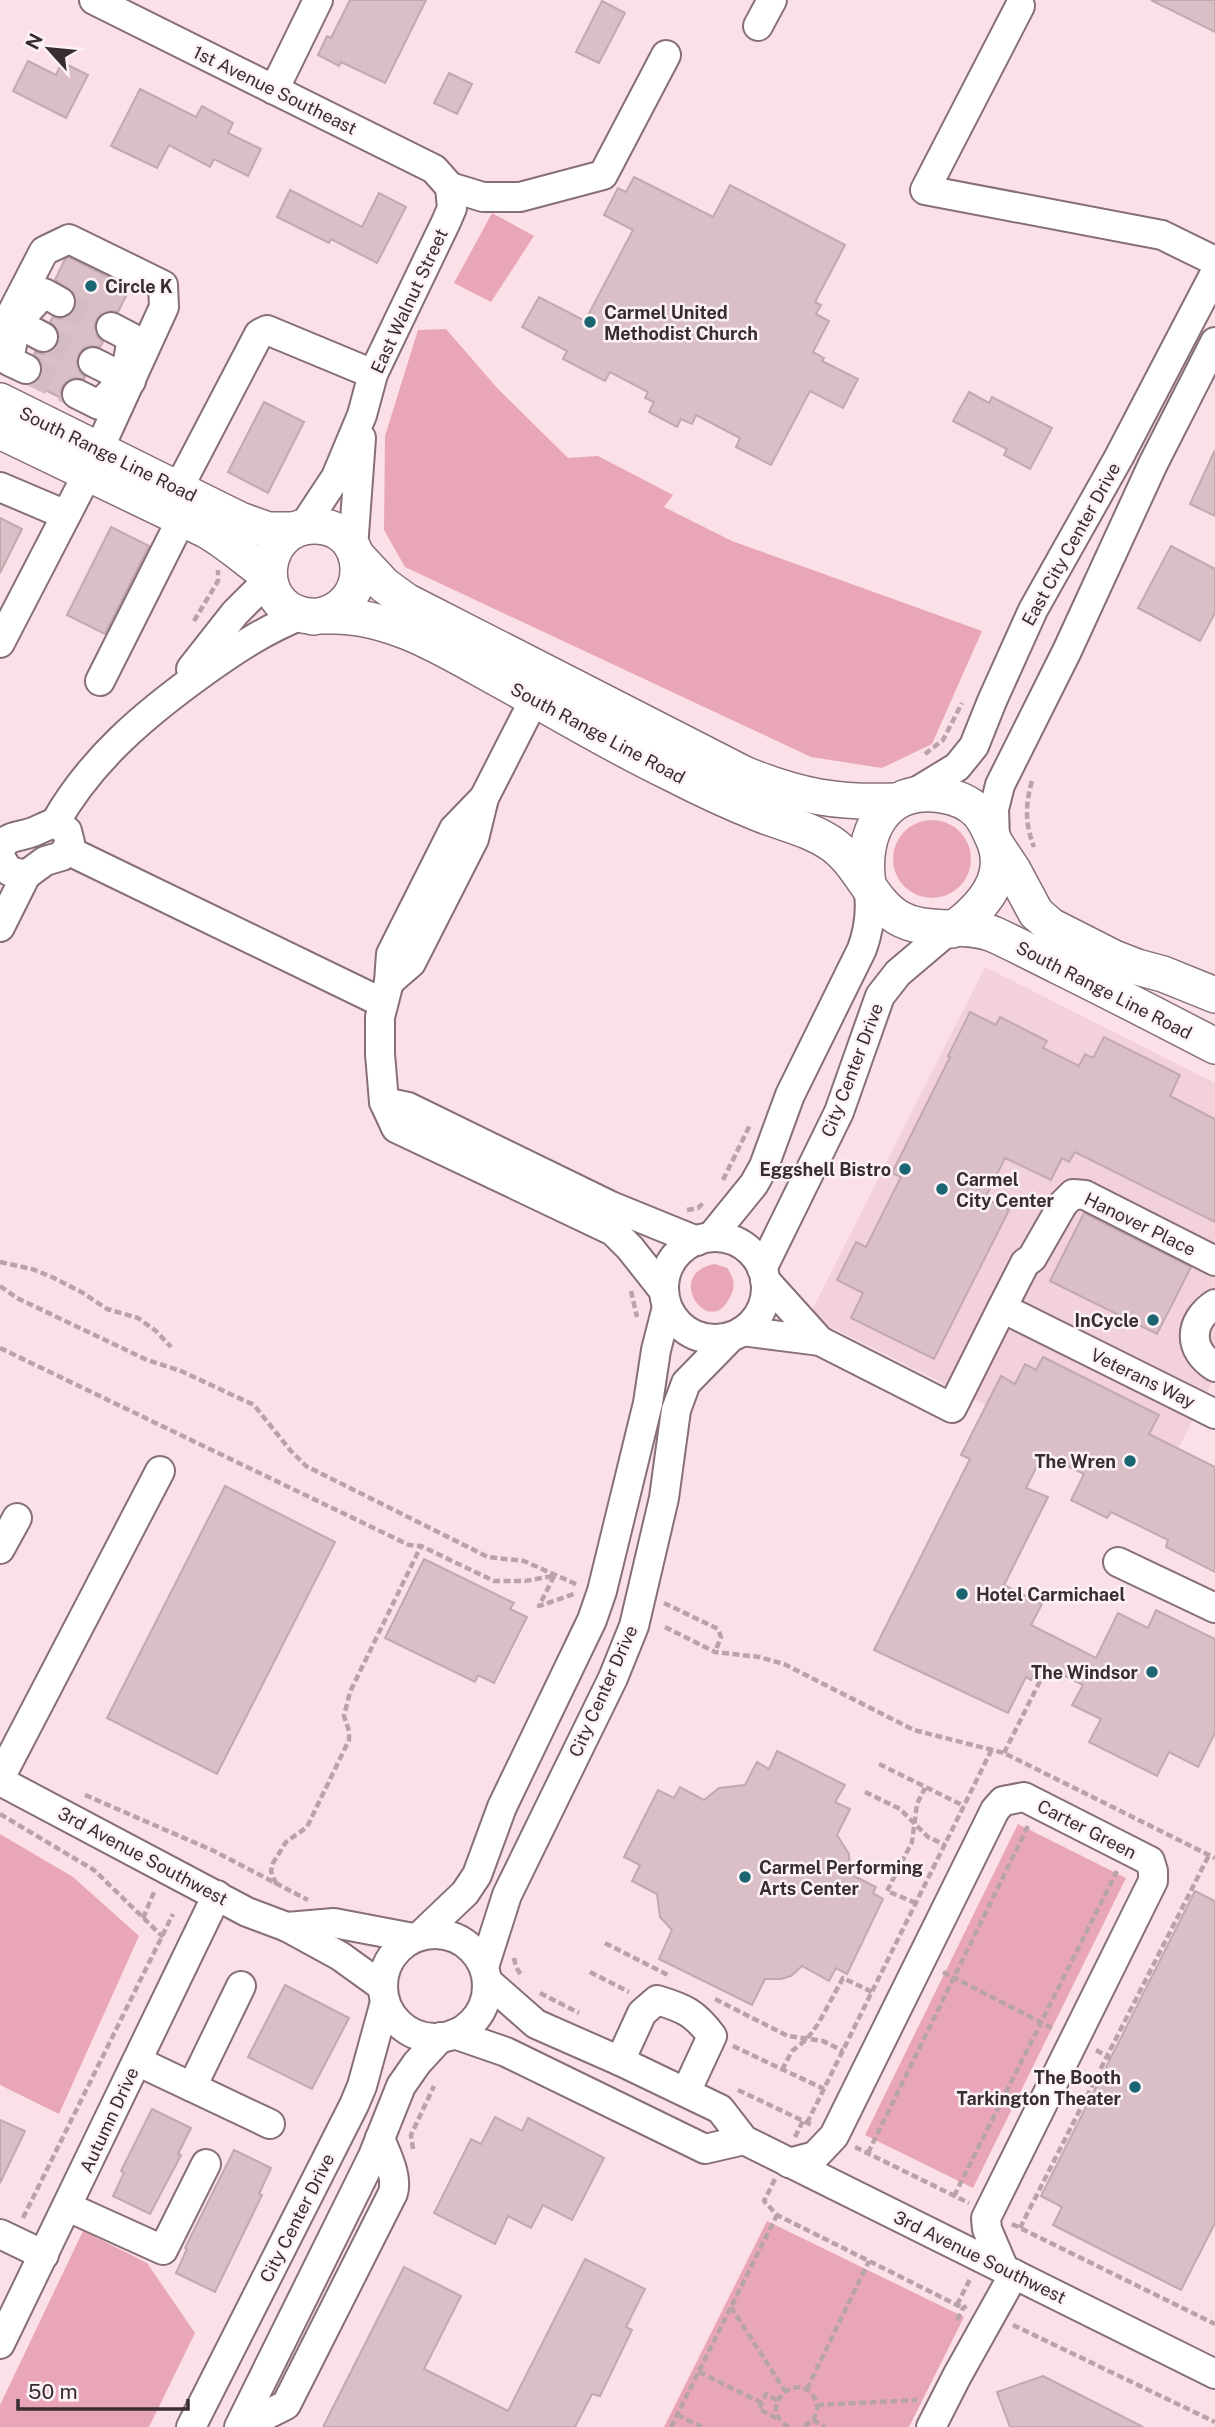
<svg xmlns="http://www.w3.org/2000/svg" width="1215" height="2427" viewBox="0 0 1215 2427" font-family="'Public Sans',sans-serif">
<rect width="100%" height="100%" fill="#fbe0e7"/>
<polygon fill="#f3d1da" points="985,967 1215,1083 1215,1376 1157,1491 809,1316"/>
<g fill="#e9a6b9">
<polygon points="492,213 534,236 491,302 454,283"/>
<polygon points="446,329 498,389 568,458 598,456 673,495 664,507 732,541 982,631 932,744 882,768 811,757 405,567 384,530 385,436 418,330"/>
<circle cx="932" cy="859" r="39"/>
<path d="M 715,1264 L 727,1268 C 735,1279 736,1287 729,1299 C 708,1339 663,1273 715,1264 Z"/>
<polygon points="1018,1824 1126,1878 973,2188 865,2135"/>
<polygon points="0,1834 73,1877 139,1936 59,2114 0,2085"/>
<polygon points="767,2221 964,2317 909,2427 664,2427"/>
<polygon points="83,2231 147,2263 195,2333 149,2427 0,2427 0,2405"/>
</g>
<g fill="#dabfc6" stroke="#c2a9af" stroke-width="2">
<polygon points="350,0 426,0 385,83 341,62 339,66 318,55 327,36 331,38"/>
<polygon points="1151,0 1215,0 1215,32"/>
<polygon points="602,1 625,13 599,63 576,52"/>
<polygon points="28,61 56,75 62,62 88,75 66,118 13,91"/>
<polygon points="449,73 472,84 457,114 434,103"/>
<polygon points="140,89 196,117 202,106 233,123 228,133 261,149 248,176 214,159 210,167 169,145 157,168 111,146"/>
<polygon points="634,177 713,217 730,185 845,245 815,302 821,305 816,314 829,321 813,352 824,358 822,361 858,379 843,408 810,391 771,465 736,447 740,438 696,415 692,424 681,419 677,427 649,412 654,402 645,398 648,392 610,372 605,381 563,359 567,351 522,327 539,297 585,321 633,230 604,215 618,188 626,192"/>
<polygon points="290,190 362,227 379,193 406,207 377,263 331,239 329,243 277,217"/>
<polygon points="69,257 130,288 118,312 110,311 102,313 97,319 94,328 97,336 103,342 100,347 91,346 84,348 79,354 77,364 80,372 85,377 84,379 75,378 67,381 62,387 61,398 33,384 41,377 43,368 40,360 34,355 35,352 43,354 51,351 58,344 60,337 57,329 50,322 53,317 61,319 68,317 75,310 77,301 74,293 55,280 65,259"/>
<polygon points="969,392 989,403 992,397 1052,428 1030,469 1004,455 1007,449 953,421"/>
<polygon points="264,402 304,422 268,493 228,472"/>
<polygon points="1215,450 1215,516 1190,504"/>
<polygon points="0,518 22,529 0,573"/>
<polygon points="111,527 149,546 105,634 67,615"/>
<polygon points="1171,546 1215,569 1215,613 1200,641 1138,608"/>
<polygon points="970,1012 996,1025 1000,1017 1047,1041 1043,1048 1079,1066 1085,1054 1093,1058 1104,1037 1180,1075 1170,1096 1215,1119 1215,1222 1075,1152 1069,1162 1062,1158 1051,1180 1005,1158 985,1198 1009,1210 934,1359 851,1318 863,1293 837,1280 856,1242 866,1247 901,1177 892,1173 950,1057 948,1056"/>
<polygon points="1084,1213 1191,1267 1157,1334 1050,1281"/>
<polygon points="1043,1357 1159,1415 1149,1434 1215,1467 1215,1572 1166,1547 1168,1540 1111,1512 1107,1518 1071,1500 1084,1474 1043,1454 1026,1488 1048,1497 1004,1585 1042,1604 1031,1625 1096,1658 1118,1613 1148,1628 1156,1610 1215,1639 1215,1733 1198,1767 1169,1752 1157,1776 1089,1742 1101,1719 1072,1705 1083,1685 1039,1663 1031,1680 1026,1677 1008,1713 874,1650 970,1459 961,1455 1001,1376 1015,1384 1025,1364 1036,1370"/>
<polygon points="225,1486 335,1542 217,1774 107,1718"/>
<polygon points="424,1559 514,1603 510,1609 527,1617 494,1683 478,1675 475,1682 385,1638"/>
<polygon points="777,1751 845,1785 835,1802 850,1809 837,1835 849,1854 850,1874 876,1887 873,1893 883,1899 847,1974 836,1968 829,1981 802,1966 791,1976 781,1979 765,1979 752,2005 659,1959 672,1930 660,1917 657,1894 632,1881 640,1865 624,1857 658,1790 674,1798 680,1787 704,1800 719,1788 745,1785 757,1762 769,1769"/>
<polygon points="1195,1891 1215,1901 1215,2223 1181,2290 1053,2225 1062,2207 1041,2196"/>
<polygon points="285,1985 349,2018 312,2089 248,2057"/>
<polygon points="152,2109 191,2128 178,2154 181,2155 150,2214 113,2196 124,2173 121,2171"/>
<polygon points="495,2117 522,2131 528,2118 604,2158 572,2220 543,2205 531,2228 508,2216 495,2244 434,2213 471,2139 481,2144"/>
<polygon points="0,2120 25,2131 0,2183"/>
<polygon points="234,2150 271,2168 259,2194 262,2195 215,2292 176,2273 187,2249 185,2248"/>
<polygon points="585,2259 645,2289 626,2327 632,2330 600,2396 592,2394 575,2427 323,2427 404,2267 461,2296 424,2369 508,2411"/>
<polygon points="1043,2376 1143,2427 1010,2427 997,2392"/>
</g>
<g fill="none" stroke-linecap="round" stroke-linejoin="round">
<g stroke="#d4bcc3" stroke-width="28" stroke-dasharray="28 14" stroke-linecap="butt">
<polyline points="60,302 111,327"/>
<polyline points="43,337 93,362"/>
<polyline points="26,369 77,394"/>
</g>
<defs>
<g id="minor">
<polyline points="94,0 434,169 450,187"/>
<polyline points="1020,6 925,190 1162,235 1215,261"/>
<polyline points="758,26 772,0"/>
<polyline points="274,90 318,0"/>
<polyline points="450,187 483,197 520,197 603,175 666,55"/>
<polyline points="9,319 43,337"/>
<polyline points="0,336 44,251 69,239 163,285 164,307 99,449"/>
<polyline points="93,362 131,381"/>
<polyline points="26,369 9,361 16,323 44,293 60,302"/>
<polyline points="77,394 99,405 125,378 132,338 111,327"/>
<polyline points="0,487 66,515"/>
<polyline points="178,489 259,334 267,330 373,374"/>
<polyline points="303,527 336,477 362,415 373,374 446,222 452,208 450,187"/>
<polyline points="353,548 361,438"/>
<polyline points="0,643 88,473"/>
<polyline points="191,669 235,613 269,579"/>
<polyline points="100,681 182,518"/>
<polyline points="911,795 957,767 974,746 992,701 1033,610 1119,457 1215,273"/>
<polyline points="484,798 454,829 391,954 389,982 380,1017 380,1054 384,1102 396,1128 613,1231 630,1248 664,1291"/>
<path d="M 55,823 C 91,759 145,714 205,671 C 236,649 266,629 302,615"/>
<polyline points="995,841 994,809 1000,785 1067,651 1153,464 1215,342"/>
<polyline points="67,850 383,1003"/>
<path d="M 0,851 C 6,834 18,838 33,832 C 41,829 47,825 55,823 L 67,831 L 70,843 L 62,856 L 45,861 L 26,875 L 9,871 L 0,857"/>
<polyline points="0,927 26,875"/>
<polyline points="389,982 411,963 474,839 484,798 535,698"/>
<polyline points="384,1102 408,1107 611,1206 697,1241"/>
<path d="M 711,1237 L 754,1184 L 764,1166 L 790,1095 L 862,949 C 870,927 872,908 868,885"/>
<circle cx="715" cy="1288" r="51"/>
<polyline points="762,1269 839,1112 880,996 898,973 950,929"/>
<polyline points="765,1280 820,1341 952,1408 1002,1308 1215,1414"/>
<path d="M 1215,1304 C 1188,1322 1188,1350 1215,1367"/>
<polyline points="1002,1308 1025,1263 1032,1258 1063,1204 1073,1194 1085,1195 1215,1261"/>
<polyline points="742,1331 820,1341"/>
<polyline points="0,1549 17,1518"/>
<polyline points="1118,1562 1215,1608"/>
<polyline points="0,1778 160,1471"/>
<polyline points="0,1781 247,1912 287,1927 340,1956 383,1987"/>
<polyline points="287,1927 334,1923 413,1938"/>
<circle cx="435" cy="1986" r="52"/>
<polyline points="422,1934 465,1893 477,1875 502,1807 592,1620 602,1591 648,1403 656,1350 667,1307"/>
<polyline points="484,1967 507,1895 613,1678 634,1626 664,1498 676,1410 686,1383 731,1337"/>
<polyline points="487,1981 536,2024 620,2061 720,2109 744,2140 1215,2374"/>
<polyline points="454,2034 506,2052 705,2149 744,2140"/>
<polyline points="137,2061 270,2124"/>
<path d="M 620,2061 L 642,2013 L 657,2000 C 684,2008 695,2013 712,2036 L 686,2092"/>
<polyline points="192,2087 241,1986"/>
<polyline points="789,2163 815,2156 834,2136 995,1810 1003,1801 1024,1797 1150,1861 1153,1871 1153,1881 986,2218 987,2229 1004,2269"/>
<polyline points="68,2207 163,2250 206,2164"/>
<polyline points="0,2234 44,2255"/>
<polyline points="0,2344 217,1895"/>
<polyline points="191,2427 354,2105 362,2086 385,2002"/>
<polyline points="239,2427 373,2156 401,2086 417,2063 441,2037"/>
<path d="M 242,2427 L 286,2405 L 393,2193 C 398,2175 386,2155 380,2138"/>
<polyline points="931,2427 957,2376 1014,2274"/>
</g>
<g id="major">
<polyline points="0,401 240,520 268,530 294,530"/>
<path d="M 0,431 L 206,530 C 229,543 247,560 268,575"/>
<path d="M 356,555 L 384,585 L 406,601 L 744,774 C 800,797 837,803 897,801"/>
<path d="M 313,617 C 375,611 371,524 313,526 C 262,527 252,603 303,615 C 311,617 320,616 329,616 C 388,614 443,648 493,676 C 552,708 610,744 671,773 C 700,788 730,802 760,814 C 785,824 810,829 832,844 C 859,863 870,899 897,917 C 927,935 963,922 993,934 C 1015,944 1036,955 1058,966 C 1111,992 1163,1019 1215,1046"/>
<polyline points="997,846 1013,870 1036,913 1051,926 1114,958 1137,967 1163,974 1215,995"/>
<path d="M 868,884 C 860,834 884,785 942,795 C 955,797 970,803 979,813 C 985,820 989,829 992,836 C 1012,876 982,908 952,930"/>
</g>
</defs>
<use href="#minor" stroke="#866f75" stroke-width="32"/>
<use href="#major" stroke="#866f75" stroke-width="38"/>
<g stroke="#b8a3a8" stroke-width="4.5" stroke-dasharray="7 3.5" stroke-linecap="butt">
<polyline points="194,621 218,581 218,570"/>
<polyline points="925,754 943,740 962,703"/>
<path d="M 1032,781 C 1025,805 1025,824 1034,847"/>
<polyline points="723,1180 750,1125"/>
<polyline points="687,1210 698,1208 704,1202"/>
<polyline points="0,1262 32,1269 54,1278 83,1293 107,1309 138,1318 156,1331 171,1347"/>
<polyline points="0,1286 17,1298 147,1360 181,1371 254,1405 290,1450 306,1466 488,1557 524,1561 578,1585"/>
<polyline points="631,1291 637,1317"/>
<polyline points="0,1348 409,1545 421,1546 494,1581 525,1581 553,1576"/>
<polyline points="554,1576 539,1606 574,1594"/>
<polyline points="664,1603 718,1629 721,1637 715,1652"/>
<polyline points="665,1627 715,1652 759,1657 784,1664 914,1730 1004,1753 1215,1858"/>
<polyline points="1004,1753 1047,1667"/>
<polyline points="879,1764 964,1806"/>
<polyline points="865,1792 900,1809 928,1837 945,1845"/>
<polyline points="85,1795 214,1851 308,1900"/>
<polyline points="0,1814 94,1870 163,1937"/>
<polyline points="276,1884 271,1871 273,1863 286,1842 307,1827 349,1740 349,1731 344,1716 350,1692 421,1546"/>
<polyline points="916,1903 887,1891 912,1842 917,1804 925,1788"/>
<polyline points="143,1918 155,1890"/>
<polyline points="605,1943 670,1976"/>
<polyline points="514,1958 516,1967 521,1975"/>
<polyline points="590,1972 629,1992"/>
<polyline points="943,1972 1054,2029"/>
<polyline points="540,1993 579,2013"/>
<polyline points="715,1999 788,2036 823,2041 843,2051"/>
<polyline points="733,2046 824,2089"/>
<polyline points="1096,2050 1110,2058"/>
<polyline points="782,2070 792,2051 807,2039 818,2024 843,1978 872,1992"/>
<polyline points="738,2090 812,2125"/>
<polyline points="807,2123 992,1749"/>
<polyline points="795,2137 803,2121"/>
<polyline points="855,2147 969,2203"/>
<polyline points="413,2149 411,2135 434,2086"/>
<polyline points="868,2153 1028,1826"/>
<polyline points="775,2179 764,2201 777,2215 963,2308"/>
<polyline points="954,2196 1117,1871"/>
<polyline points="23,2218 173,1914"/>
<polyline points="1012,2224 1215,2324"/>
<polyline points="1020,2228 1209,1855"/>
<polyline points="957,2305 970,2279"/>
<polyline points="731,2307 785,2391"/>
<polyline points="957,2320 963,2308 968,2305"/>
<polyline points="1013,2325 1215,2422"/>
<polyline points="699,2372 762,2403"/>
<polyline points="807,2389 869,2261"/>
<polyline points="777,2400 766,2394 759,2409 778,2419"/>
<polyline points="817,2405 917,2400"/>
<polyline points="677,2415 702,2427"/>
<polyline points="813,2420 825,2427"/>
<polyline points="671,2427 777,2215"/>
<path d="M 789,2427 C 754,2408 799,2367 815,2399 C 819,2406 817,2413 813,2420 L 803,2427"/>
</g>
<use href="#minor" stroke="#fff" stroke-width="28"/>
<use href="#major" stroke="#fff" stroke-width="35"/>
</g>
<g fill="#1a6571" stroke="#fdf2f5" stroke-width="2.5">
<circle cx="91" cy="286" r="7"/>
<circle cx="590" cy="322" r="7"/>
<circle cx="905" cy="1169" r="7"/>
<circle cx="942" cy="1189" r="7"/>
<circle cx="1153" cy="1320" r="7"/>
<circle cx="1130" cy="1461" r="7"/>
<circle cx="962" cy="1594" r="7"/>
<circle cx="1152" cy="1672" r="7"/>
<circle cx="745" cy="1877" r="7"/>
<circle cx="1135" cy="2087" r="7"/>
</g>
<g text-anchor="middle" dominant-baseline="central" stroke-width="5" stroke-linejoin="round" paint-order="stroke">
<g font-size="18" fill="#382e31" stroke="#fdf2f5">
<text transform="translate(275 90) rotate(26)">1st Avenue Southeast</text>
<text transform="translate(409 301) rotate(-65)">East Walnut Street</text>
<text transform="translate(108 454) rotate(26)">South Range Line Road</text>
<text transform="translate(1071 544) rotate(-61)">East City Center Drive</text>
<text transform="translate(598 733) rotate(28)">South Range Line Road</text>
<text transform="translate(1104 990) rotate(27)">South Range Line Road</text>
<text transform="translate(852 1070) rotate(-69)">City Center Drive</text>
<text transform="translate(1140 1224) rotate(26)">Hanover Place</text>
<text transform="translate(1143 1378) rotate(26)">Veterans Way</text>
<text transform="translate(603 1691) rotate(-66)">City Center Drive</text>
<text transform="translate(1087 1829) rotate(27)">Carter Green</text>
<text transform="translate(143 1856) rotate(28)">3rd Avenue Southwest</text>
<text transform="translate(109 2120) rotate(-65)">Autumn Drive</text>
<text transform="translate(297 2218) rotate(-63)">City Center Drive</text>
<text transform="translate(980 2257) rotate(26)">3rd Avenue Southwest</text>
</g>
<g font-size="18" font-weight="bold" fill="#382e31" stroke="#fdf2f5" text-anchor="start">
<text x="105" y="286">Circle K</text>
<text x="604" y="312">Carmel United<tspan x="604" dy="21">Methodist Church</tspan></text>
<text x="891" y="1169" text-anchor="end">Eggshell Bistro</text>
<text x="956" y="1179">Carmel<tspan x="956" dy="21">City Center</tspan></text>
<text x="1139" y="1320" text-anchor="end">InCycle</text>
<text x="1116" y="1461" text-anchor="end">The Wren</text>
<text x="976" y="1594">Hotel Carmichael</text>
<text x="1138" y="1672" text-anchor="end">The Windsor</text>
<text x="759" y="1867">Carmel Performing<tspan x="759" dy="21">Arts Center</tspan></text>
<text x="1121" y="2077" text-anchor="end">The Booth<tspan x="1121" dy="21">Tarkington Theater</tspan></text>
</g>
</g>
<g transform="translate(49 49) rotate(297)" stroke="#fdf2f5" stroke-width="5" paint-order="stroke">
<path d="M0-5L12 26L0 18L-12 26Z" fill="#382e31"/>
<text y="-10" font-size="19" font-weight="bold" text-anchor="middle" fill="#382e31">N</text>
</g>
<path d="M18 2399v10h170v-10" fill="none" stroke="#382e31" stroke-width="3.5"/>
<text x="28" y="2399" font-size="21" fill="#382e31" stroke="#fdf2f5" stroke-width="5" paint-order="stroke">50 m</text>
</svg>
